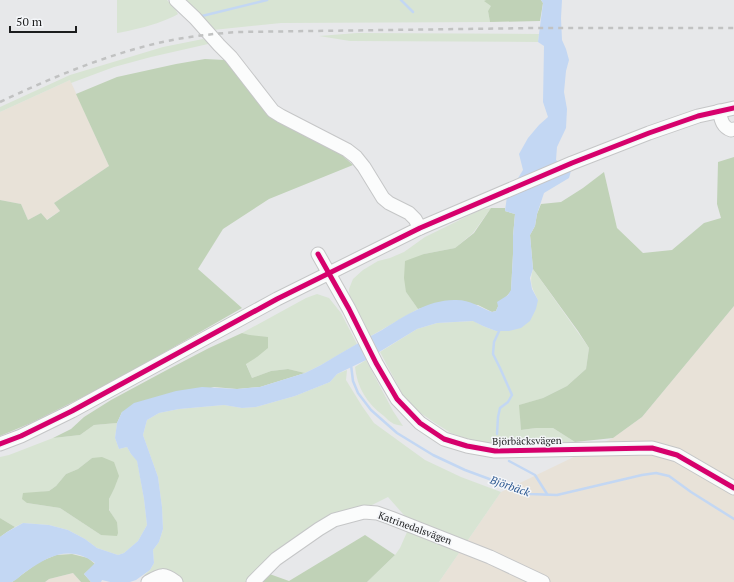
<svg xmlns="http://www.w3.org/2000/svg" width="734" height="582" viewBox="0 0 734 582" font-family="'PT Serif',serif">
<rect width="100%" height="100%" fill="#e7e8ea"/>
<g fill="#e8e2d8">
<polygon points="70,80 109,166 54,203 60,211 46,220 41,213 28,220 21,204 0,200 0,112"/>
<polygon points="734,306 734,582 439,582 501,492 613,438 642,417"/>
<polygon points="73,573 81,582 45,582 49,579"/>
</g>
<g fill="#d8e4d3" fill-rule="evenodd">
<path d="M 117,0 L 167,0 L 174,7 L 178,14 C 163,23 135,30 117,33 Z"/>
<polygon points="179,0 486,0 485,0 492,6 488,11 490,22 281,23 213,30"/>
<polygon points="357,33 539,34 538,42 350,41 319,36"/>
<polygon points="203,39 208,42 208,44 151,57 114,67 71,83 70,80 0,112 0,107 70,75 163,47"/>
<polygon points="491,208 473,233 455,248 424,254 406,292 418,309 369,337 350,300 349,289 353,279 363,270 378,261 390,258 404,252 425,237 480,210"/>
<path d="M 533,269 L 589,348 L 586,369 L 567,386 L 543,398 L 520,405 L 521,430 L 536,428 L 553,428 L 575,442 L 517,444 L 494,443 L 474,441 L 451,433 L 435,423 L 419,412 L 405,399 L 380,352 L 417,329 L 437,323 L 474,321 L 483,326 L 496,331 L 509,331 L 538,300 C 532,288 529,283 533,269 Z"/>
<polygon points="317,294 329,298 341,313 357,344 321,365 305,373 288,369 271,371 252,378 246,363 257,357 250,335 242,333 306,298"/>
<path d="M 366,360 L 393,411 L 403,426 C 400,425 396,425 394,424 C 390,422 387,419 384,416 C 367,404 357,387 355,367 Z"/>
<polygon points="347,370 346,380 362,406 374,423 425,460 461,477 501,492 439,582 367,582 395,555 400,548 411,523 388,497 370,506 318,521 276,555 256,582 173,582 158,579 144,575 150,570 154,563 153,550 159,542 163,529 162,507 158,477 143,435 147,420 159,413 179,409 224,405 242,408 256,407 295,396 330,382 337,374"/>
<path d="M 117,423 L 115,438 L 119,449 L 127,447 L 131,454 L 137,460 L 144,499 L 147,525 L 138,541 L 124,553 L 118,555 L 97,548 L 85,539 L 68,530 L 49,525 L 23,523 L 15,527 L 0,518 L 0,457 L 9,455 L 53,438 L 80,435 L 94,425 ZM 92,458 L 114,489 C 105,505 107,508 117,522 L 101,535 L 60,508 L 27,503 L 33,493 L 49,491 L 56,486 L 66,474 L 78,469 Z"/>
</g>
<g fill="#c0d2b7">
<polygon points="486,0 541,0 543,3 540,21 490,22 488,11 491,6 484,1"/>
<polygon points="205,59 225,60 259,103 273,116 335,149 353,165 269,199 223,229 198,269 242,308 111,383 31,423 0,436 0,200 21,204 28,220 41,213 47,220 60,211 54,203 109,166 76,94 117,77 176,64"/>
<polygon points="734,157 734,306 642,417 613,438 575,442 553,428 536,428 521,430 519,405 543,398 567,386 586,369 589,348 578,331 533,269 530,235 535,226 537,214 541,204 561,202 583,188 604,172 617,228 643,253 672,250 704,223 721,218 717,204 718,162"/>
<path d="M 491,208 L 505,208 L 505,211 L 515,214 L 513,236 L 513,254 L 511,291 C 506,298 499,303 496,311 L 492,312 L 478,305 L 442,302 L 418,309 L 406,292 L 404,278 L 405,261 L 424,254 L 455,248 L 474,233 Z"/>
<polygon points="242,333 250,335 268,337 268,348 257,357 246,364 252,378 271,371 288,369 305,373 260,387 237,389 214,387 122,412 117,423 94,425 80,435 53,438 71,429 84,417 111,400 163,372 209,348"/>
<polygon points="102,457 114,462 119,476 114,489 109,499 109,510 117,522 118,533 117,536 101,535 60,508 27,503 22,499 23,493 49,491 56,486 66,474 78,469 92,458"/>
<polygon points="0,518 15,527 7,532 0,537"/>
<polygon points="365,535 395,555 367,582 256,582 264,572 289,581"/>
<polygon points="72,554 88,558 95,564 84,574 91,582 81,582 73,573 49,579 45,582 12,582 39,562 56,555"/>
</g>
<path fill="#c3d7f3" d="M 541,0 L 562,0 L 561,18 L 562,40 L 566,49 L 569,60 L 566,71 L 564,92 L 567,109 L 566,128 L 557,147 L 556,160 L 571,171 L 569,178 L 544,193 L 537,214 L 535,226 L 530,235 L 533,269 L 530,278 L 532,289 L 538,300 L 536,309 L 530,321 L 521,328 L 509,331 L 496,331 L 483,326 L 473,321 L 437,323 L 417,329 L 366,360 L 337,374 L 330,382 L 295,396 L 256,407 L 242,408 L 224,405 L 179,409 L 159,413 L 147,420 L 143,435 L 158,477 L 162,507 L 163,529 L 159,542 L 153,550 L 154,563 L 150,570 L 136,580 L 130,582 L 110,582 L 102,580 L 101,582 L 91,582 L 84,574 L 95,563 C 71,545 49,555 27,571 C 23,573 17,580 12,582 C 9,582 3,582 0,582 L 0,537 L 7,532 L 23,523 L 49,525 L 68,530 L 85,539 L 97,548 L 118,555 L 124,553 L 138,541 L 147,525 L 144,499 L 137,461 L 131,454 L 127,447 L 119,449 L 115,438 L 117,423 L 122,412 L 134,403 L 176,391 L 202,387 L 237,389 L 260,387 L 305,373 L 321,365 C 341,353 361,341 382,330 C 403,317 428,300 454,300 C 469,299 479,307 492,312 L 496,311 L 498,306 L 497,302 L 508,295 L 511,290 L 513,254 L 513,236 L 515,214 L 505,211 L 507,196 L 523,170 L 519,154 L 528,138 L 539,125 L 548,117 L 543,102 L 544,46 L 538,42 L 543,3 Z"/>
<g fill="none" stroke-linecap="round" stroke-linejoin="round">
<g stroke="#c3d7f3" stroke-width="2.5">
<polyline points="401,0 413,12"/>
<polyline points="202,16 267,0"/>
<polyline points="351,365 353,381 358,393 371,410 397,433 433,455 465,470 530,494 557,495 642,475 656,473 669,476 691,492 734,519"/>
<polyline points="497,434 498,417 500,408 508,402 512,395 500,368 493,354 494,342 500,329"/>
<polyline points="509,461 535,475 547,494"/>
</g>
<defs>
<g id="minor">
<polyline points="176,0 195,18 219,45 231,57 273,111 281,116 347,150 356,157 364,167 383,198 389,203 409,213 415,219 420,228"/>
<path d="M 719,111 C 721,119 722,127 731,130 L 734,129"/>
<polyline points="318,254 349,309 376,363 397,399 420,423 444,439 467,446 495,451 546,450 652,448 677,455 734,488"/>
<polyline points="0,444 21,436 72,411 277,299 420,228 572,163 649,133 698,116 734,108"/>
<path d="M 148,582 C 161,574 164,573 176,582"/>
<polyline points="253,582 276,559 319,529 334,520 364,512 377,513 391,518 490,557 543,582"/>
</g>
</defs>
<use href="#minor" stroke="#c5c6c7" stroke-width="15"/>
<use href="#minor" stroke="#fbfcfc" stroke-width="13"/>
<path stroke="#c1c2c2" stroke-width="2.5" stroke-dasharray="5 5" stroke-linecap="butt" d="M 0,102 C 51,78 103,56 158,43 C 184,37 210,34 237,32 L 537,28 L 734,28"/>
<defs>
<g id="cycleway">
<polyline points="318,254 349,309 376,363 397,399 420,423 444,439 467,446 495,451 546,450 652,448 677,455 734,488"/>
<polyline points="0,444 21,436 72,411 277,299 420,228 572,163 649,133 698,116 734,108"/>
</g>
</defs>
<use href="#cycleway" stroke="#f4f6f9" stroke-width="8"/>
<use href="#cycleway" stroke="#d6006c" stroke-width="5"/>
</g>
<g text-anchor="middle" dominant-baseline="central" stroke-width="3" stroke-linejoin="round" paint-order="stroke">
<g font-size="10" fill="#1c1d1e" stroke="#f4f6f9">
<text transform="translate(527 441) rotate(-1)">Björbäcksvägen</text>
<text transform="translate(415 528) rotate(20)">Katrinedalsvägen</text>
</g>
<g font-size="11" font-style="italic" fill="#26538e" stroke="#f4f6f9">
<text transform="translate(510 486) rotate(19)">Björbäck</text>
</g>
</g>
<path d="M10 26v6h66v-6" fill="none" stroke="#1c1d1e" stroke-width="2"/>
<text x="16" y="26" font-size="12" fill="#1c1d1e" stroke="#f4f6f9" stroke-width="3" paint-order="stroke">50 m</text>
</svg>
